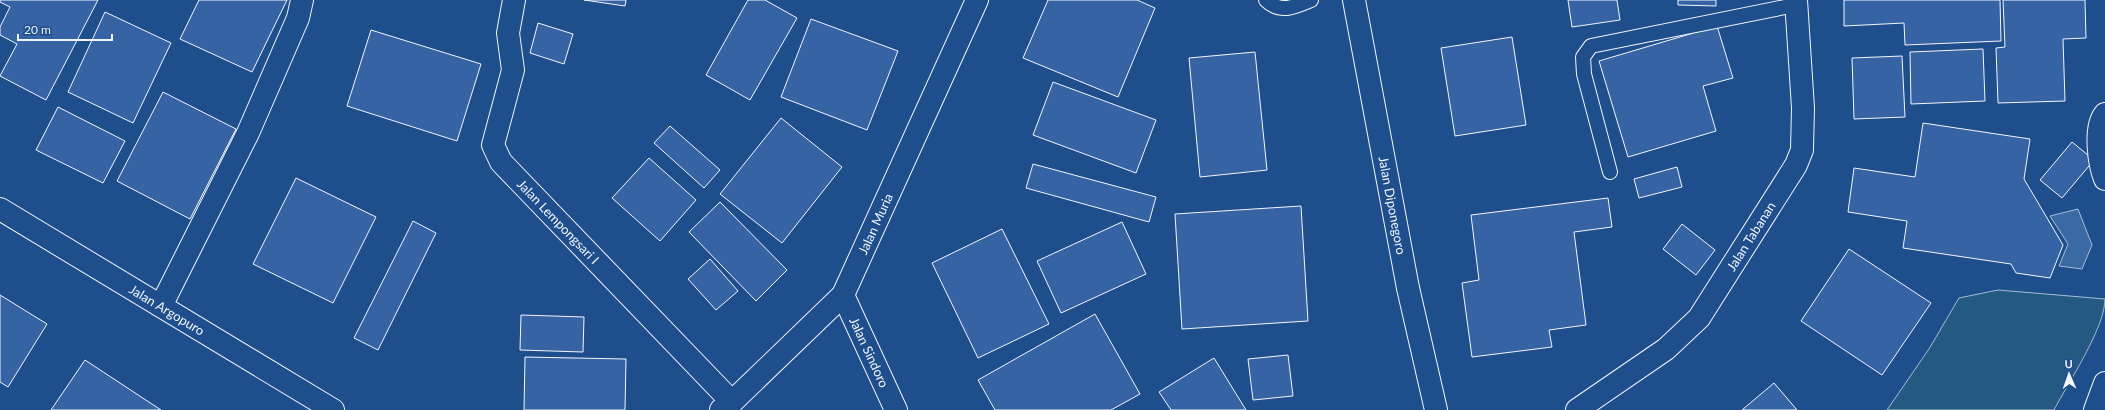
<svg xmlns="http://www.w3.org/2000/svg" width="2105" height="410" viewBox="0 0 2105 410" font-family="Lato,sans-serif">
<rect width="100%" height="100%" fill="#1f4e8c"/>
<path fill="#245a82" stroke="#a8bbd7" d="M 1998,290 L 2105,299 C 2105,328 2068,383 2054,410 L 1887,410 L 1929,349 L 1959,298 Z"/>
<polygon fill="#3b69a3" stroke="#a8bbd7" points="2078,209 2092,245 2082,269 2059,266 2068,244 2050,216"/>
<g fill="#3563a3" stroke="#f2f6ff">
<polygon points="0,0 98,0 46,100 0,76 17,44 0,35 0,27 10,7 0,2"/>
<polygon points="199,0 287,0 252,72 180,39"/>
<polygon points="584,0 626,0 625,6"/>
<polygon points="748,0 765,0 797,18 750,100 706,75"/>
<polygon points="1048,0 1137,0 1155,8 1118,97 1023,58"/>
<polygon points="1568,0 1617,0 1620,20 1572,27"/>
<polygon points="1678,0 1716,0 1716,6 1678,5"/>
<polygon points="1844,0 2000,0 2001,41 1905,45 1904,23 1844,26"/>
<polygon points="2003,0 2085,0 2086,38 2063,39 2065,101 1998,103 1996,48 2005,47"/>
<polygon points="105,12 171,43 133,123 68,92"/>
<polygon points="811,19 898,51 867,130 781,97"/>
<polygon points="538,23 573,34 564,64 530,53"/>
<polygon points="1717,26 1733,78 1703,86 1716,131 1628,157 1599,61"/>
<polygon points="371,30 481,64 457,141 347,106"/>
<polygon points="1512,37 1526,125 1455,136 1441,48"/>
<polygon points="1983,49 1985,101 1911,104 1910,52"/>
<polygon points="1255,52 1267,170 1200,177 1189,58"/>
<polygon points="1902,56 1905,117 1854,119 1852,58"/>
<polygon points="1053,82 1156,120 1136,173 1033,135"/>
<polygon points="163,92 236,129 190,219 117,181"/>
<polygon points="58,107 125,141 103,183 36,150"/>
<polygon points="781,118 842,167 782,243 720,194"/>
<polygon points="1923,123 2030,139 2024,179 2063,245 2050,278 2016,273 2011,264 1903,248 1907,221 1848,212 1854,168 1915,177"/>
<polygon points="670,126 720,170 704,188 654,143"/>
<polygon points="2072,142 2094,160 2062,198 2040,180"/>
<polygon points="649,158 696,200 660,241 612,198"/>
<polygon points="1033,164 1156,197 1149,222 1026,188"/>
<polygon points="1677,167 1682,187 1639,198 1634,179"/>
<polygon points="296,178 376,217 333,303 253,264"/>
<polygon points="1608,198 1612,227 1574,232 1586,325 1549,330 1552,347 1472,357 1462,283 1479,280 1471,215"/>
<polygon points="720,202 787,270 756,301 689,232"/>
<polygon points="1301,206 1308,321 1182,329 1175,214"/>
<polygon points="413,221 436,233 378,350 354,338"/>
<polygon points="1122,222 1146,274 1061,313 1037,261"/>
<polygon points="1682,224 1715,250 1696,275 1663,249"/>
<polygon points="1002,229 1049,324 978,358 932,263"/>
<polygon points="1849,249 1931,303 1882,375 1801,321"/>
<polygon points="710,259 738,291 716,310 688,279"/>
<polygon points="0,295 47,324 8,387 0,382"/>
<polygon points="1095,314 1140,394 1111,410 995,410 978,380"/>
<polygon points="521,315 584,317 583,352 520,350"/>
<polygon points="1288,355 1293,396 1253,400 1248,359"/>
<polygon points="525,357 626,359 625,410 524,410"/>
<polygon points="1214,358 1246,410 1171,410 1159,392"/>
<polygon points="85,360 161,410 51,410"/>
<polygon points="1774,383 1797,410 1742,410"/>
</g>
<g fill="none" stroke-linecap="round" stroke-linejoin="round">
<defs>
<g id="lane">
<path d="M 1266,0 C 1280,14 1295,7 1311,0"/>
<polyline points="1610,172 1584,74 1583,57 1591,46 1795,5"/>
</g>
<g id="street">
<path id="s1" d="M 514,0 L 508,33 L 513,70 L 493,145 L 501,162 L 732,402"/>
<path d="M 2105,114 C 2094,127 2099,164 2105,179"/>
<path id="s2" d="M 0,209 L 333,410"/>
<path id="s3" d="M 843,295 L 896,410"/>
<polyline points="161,306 248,133 298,18 302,0"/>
<path id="s4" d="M 721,410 L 732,402 L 843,295 L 977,0"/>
<path id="s5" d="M 1577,410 L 1666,349 L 1699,318 L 1796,165 L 1802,150 L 1803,108 L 1796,0"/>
<polyline points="2095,410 2105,383"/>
</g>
<g id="primary">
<path id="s6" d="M 1354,0 L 1408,288 L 1436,410"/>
</g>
</defs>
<use href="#lane" stroke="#f2f6ff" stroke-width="16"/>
<use href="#street" stroke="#f2f6ff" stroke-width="24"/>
<use href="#primary" stroke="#f2f6ff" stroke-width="24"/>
<use href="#lane" stroke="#1f4e8c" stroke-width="14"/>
<use href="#street" stroke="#1f4e8c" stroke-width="22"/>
<use href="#primary" stroke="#1f4e8c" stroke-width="22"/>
</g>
<g text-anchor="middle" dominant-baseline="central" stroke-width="3" stroke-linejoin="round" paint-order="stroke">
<g font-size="13" fill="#f2f6ff" stroke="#1f4e8c">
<text stroke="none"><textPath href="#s6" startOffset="209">Jalan Diponegoro</textPath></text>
<text stroke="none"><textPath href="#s1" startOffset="250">Jalan Lempongsari I</textPath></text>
<text stroke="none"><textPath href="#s4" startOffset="246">Jalan Muria</textPath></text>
<text stroke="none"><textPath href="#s5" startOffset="250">Jalan Tabanan</textPath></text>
<text stroke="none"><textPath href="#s2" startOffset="195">Jalan Argopuro</textPath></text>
<text stroke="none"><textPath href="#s3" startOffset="63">Jalan Sindoro</textPath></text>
</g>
</g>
<g transform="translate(2069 374) rotate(358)" stroke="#1f4e8c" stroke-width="3" paint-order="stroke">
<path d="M0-3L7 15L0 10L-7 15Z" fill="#f2f6ff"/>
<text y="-6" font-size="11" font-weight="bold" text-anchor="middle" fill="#f2f6ff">U</text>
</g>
<path d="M18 34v6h94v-6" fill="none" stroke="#f2f6ff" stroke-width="2"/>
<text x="24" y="34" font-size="12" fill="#f2f6ff" stroke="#1f4e8c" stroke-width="3" paint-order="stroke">20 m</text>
</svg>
